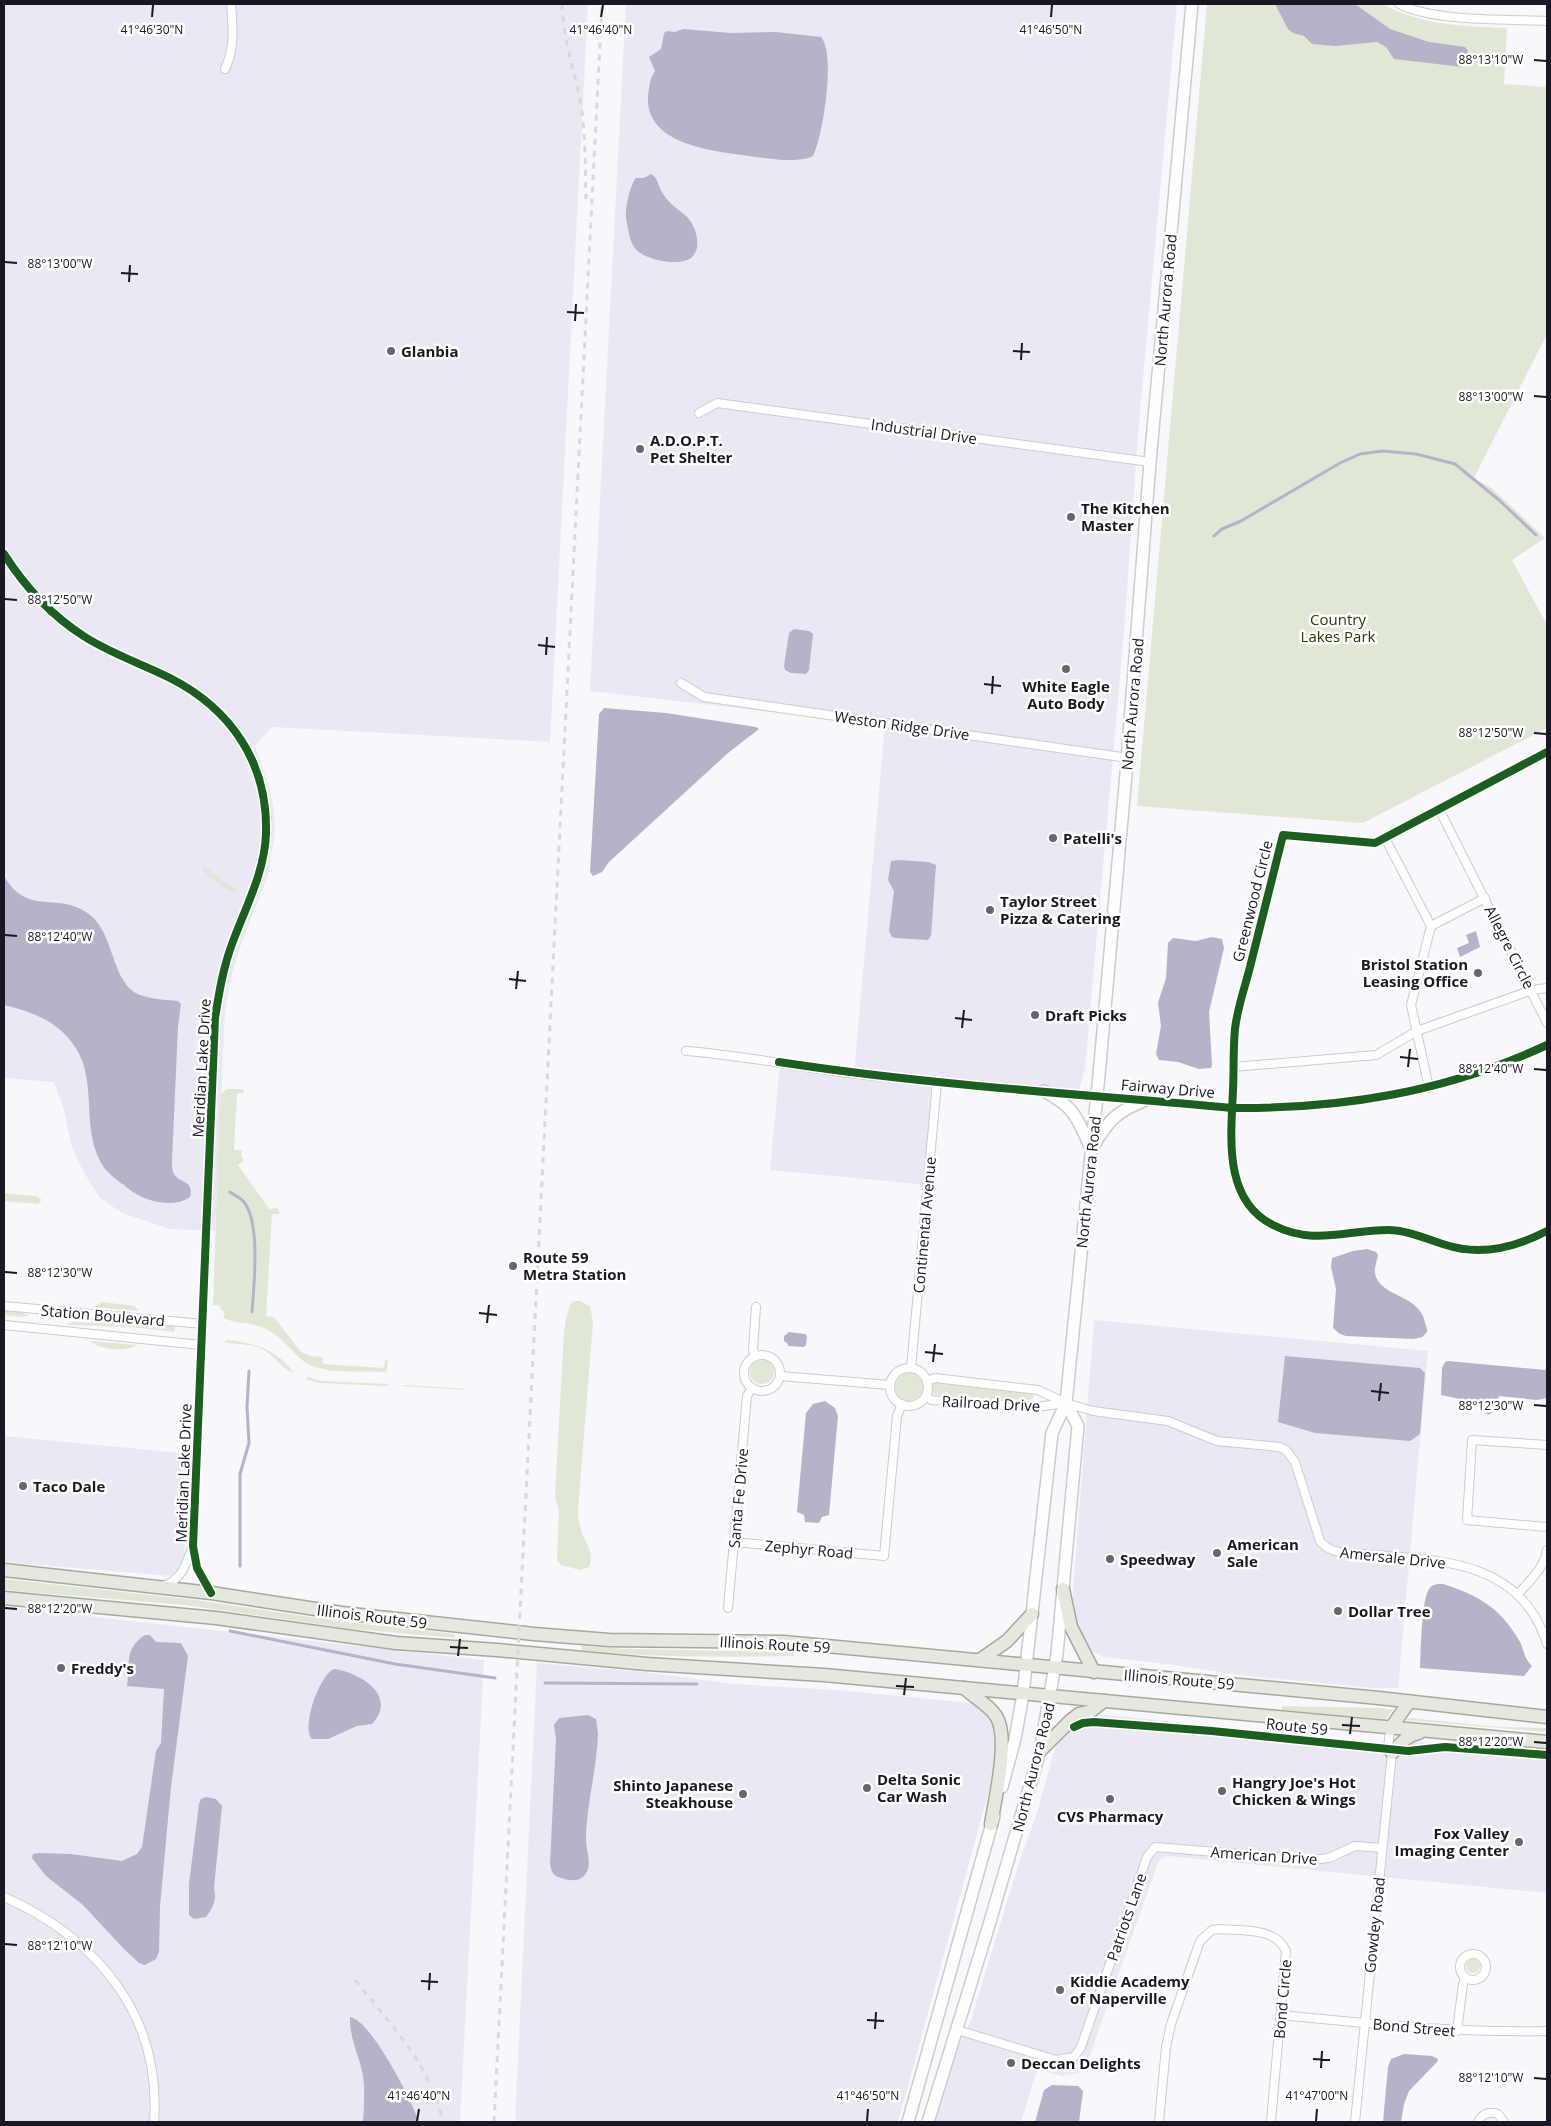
<svg xmlns="http://www.w3.org/2000/svg" width="1551" height="2126" viewBox="0 0 1551 2126" font-family="'Open Sans',sans-serif">
<rect width="100%" height="100%" fill="#f8f7fb"/>
<g fill="#eae8f2">
<polygon points="4,4 588,4 550,742 272,727 255,746 270,789 274,811 275,832 268,875 239,950 231,977 225,1012 215,1231 170,1229 122,1213 99,1197 82,1169 71,1144 64,1110 54,1082 4,1078"/>
<polygon points="626,4 1177,4 1138,434 1124,632 1085,1068 1079,1090 941,1078 929,1185 770,1170 780,1064 854,1074 885,725 590,691"/>
<polygon points="1094,1320 1428,1351 1398,1688 1372,1688 1238,1675 1174,1665 1105,1657 1090,1650 1083,1644 1073,1612 1072,1603"/>
<polygon points="4,1436 191,1454 183,1577 4,1562"/>
<polygon points="4,1607 484,1660 460,2122 4,2122"/>
<polygon points="537,1663 644,1672 733,1684 837,1690 970,1703 986,1711 996,1727 997,1761 898,2122 515,2122"/>
<polygon points="1105,1715 1375,1742 1420,1742 1547,1751 1547,1893 1168,1856 1159,1860 1084,2072 1062,2076 1037,2069 1021,2122 933,2122 958,2049 971,2020 1020,1860 1037,1813 1057,1741 1076,1721 1089,1716"/>
</g>
<g fill="#e1e7d7">
<path d="M 1207,4 L 1382,4 C 1424,26 1461,26 1507,28 L 1504,84 L 1547,87 L 1547,334 L 1474,478 L 1493,489 L 1545,538 L 1512,560 L 1547,625 L 1547,728 L 1363,823 L 1137,806 Z"/>
<polygon points="203,867 206,867 225,883 236,888 236,893 221,886 202,870"/>
<path d="M 228,1089 L 243,1089 L 244,1093 L 237,1093 L 234,1150 L 242,1150 L 241,1155 L 244,1160 L 238,1165 L 270,1210 L 277,1207 L 280,1214 L 272,1214 L 266,1316 L 274,1317 L 301,1352 L 311,1356 L 323,1357 L 323,1364 L 384,1368 L 385,1360 L 388,1361 L 387,1370 L 385,1372 C 362,1371 320,1375 302,1360 C 288,1348 282,1336 264,1328 C 251,1322 236,1324 223,1318 L 225,1314 L 218,1305 L 213,1305 L 220,1096 L 224,1091 Z"/>
<polygon points="4,1193 36,1196 41,1199 41,1201 38,1204 4,1201"/>
<path d="M 575,1301 L 580,1301 L 590,1306 L 593,1322 L 578,1510 C 578,1516 579,1523 581,1530 C 585,1543 595,1552 589,1567 L 580,1570 L 561,1565 L 557,1560 L 559,1510 L 555,1497 L 564,1332 L 566,1318 L 571,1303 Z"/>
<polygon points="102,1302 134,1306 139,1311 93,1307"/>
<polygon points="4,1311 20,1312 29,1315 22,1317 4,1315"/>
<polygon points="73,1322 175,1326 174,1332 132,1327 67,1325 68,1323"/>
<path d="M 227,1340 C 257,1344 275,1348 294,1373 C 284,1371 272,1353 260,1348 C 248,1343 235,1345 224,1342 Z"/>
<path d="M 91,1341 L 136,1345 C 129,1352 97,1350 91,1341 Z"/>
<circle cx="762" cy="1372" r="12"/>
<circle cx="909" cy="1387" r="14"/>
<polygon points="308,1377 322,1381 389,1384 386,1386 319,1383 306,1379"/>
<polygon points="936,1381 1032,1394 1034,1398 1029,1400 976,1399 933,1394 933,1382"/>
<polygon points="402,1386 403,1385 466,1389 465,1390"/>
<polygon points="4,1579 196,1600 337,1621 455,1634 455,1638 353,1629 185,1605 4,1590"/>
<path d="M 582,1646 L 626,1649 L 794,1652 L 794,1656 C 722,1657 652,1658 581,1650 Z"/>
<polygon points="1282,1706 1381,1708 1393,1710 1385,1719 1282,1710"/>
<polygon points="1410,1718 1500,1727 1547,1728 1547,1732 1405,1720"/>
<circle cx="1473" cy="1966" r="7"/>
</g>
<g fill="#b6b2c9">
<polygon points="1275,4 1355,4 1390,29 1429,42 1465,47 1468,51 1466,63 1462,67 1394,59 1386,47 1377,42 1335,46 1312,44 1304,36 1293,33 1288,29"/>
<path d="M 683,29 L 731,33 L 775,32 L 821,37 C 836,53 823,137 813,156 C 797,164 766,158 749,156 C 713,151 645,145 648,96 C 649,87 650,78 655,71 L 649,57 L 661,49 L 664,33 L 667,31 L 675,32 Z"/>
<path d="M 651,174 C 658,177 658,186 662,192 C 667,202 678,209 686,216 C 696,225 703,248 691,258 C 679,267 642,260 634,247 C 629,239 628,228 626,218 C 625,208 630,185 636,178 L 644,178 Z"/>
<polygon points="794,629 809,631 813,634 809,670 806,674 791,673 785,670 784,666 789,633"/>
<polygon points="604,708 666,713 756,727 759,729 728,753 609,862 602,872 593,876 590,872 599,714"/>
<polygon points="900,860 928,862 936,865 931,936 928,940 895,938 892,937 889,931 894,891 888,880 891,861"/>
<path d="M 4,876 C 28,918 59,890 90,915 C 115,934 111,984 140,995 C 151,999 167,1000 178,1001 L 181,1004 L 178,1026 L 172,1161 C 172,1166 172,1171 174,1174 C 181,1185 194,1179 190,1197 C 179,1205 163,1204 150,1200 C 140,1197 132,1192 124,1185 C 115,1179 105,1171 100,1161 C 80,1122 100,1075 70,1040 C 53,1019 29,1011 4,1005 Z"/>
<polygon points="1476,931 1480,947 1460,957 1457,948 1469,943 1466,935"/>
<polygon points="1212,937 1222,939 1224,948 1209,1012 1212,1065 1211,1068 1199,1069 1178,1062 1159,1060 1156,1054 1161,1026 1158,1003 1166,978 1168,943 1173,938 1196,941"/>
<path d="M 1367,1249 L 1376,1252 L 1378,1255 C 1377,1261 1374,1268 1375,1274 C 1380,1294 1409,1295 1420,1311 C 1424,1316 1425,1323 1427,1329 L 1427,1332 L 1422,1337 L 1413,1339 L 1346,1336 L 1340,1334 L 1333,1328 L 1336,1289 L 1331,1267 L 1332,1258 L 1353,1251 Z"/>
<polygon points="789,1332 805,1334 807,1336 806,1345 804,1347 788,1346 788,1344 784,1341 784,1336"/>
<polygon points="1285,1356 1420,1368 1425,1373 1420,1434 1410,1441 1315,1433 1278,1422"/>
<polygon points="1448,1361 1545,1370 1547,1371 1547,1398 1537,1400 1499,1396 1494,1412 1488,1415 1475,1402 1441,1395 1442,1368 1445,1362"/>
<polygon points="825,1401 835,1408 838,1416 829,1515 822,1517 819,1523 805,1522 804,1515 797,1512 806,1413 813,1404"/>
<path d="M 1443,1584 C 1478,1595 1501,1608 1520,1642 C 1525,1652 1523,1657 1532,1666 L 1524,1676 L 1420,1668 C 1421,1652 1421,1601 1429,1589 C 1433,1584 1437,1584 1443,1584 Z"/>
<path d="M 145,1635 L 150,1635 L 156,1642 L 181,1643 L 188,1656 L 171,1787 L 160,1906 L 159,1952 L 156,1959 L 145,1965 L 139,1963 L 124,1949 L 83,1905 L 46,1876 L 32,1858 L 33,1854 L 38,1853 L 71,1854 L 122,1861 L 137,1854 L 142,1847 L 156,1751 L 161,1743 L 164,1689 L 127,1686 C 131,1662 123,1650 145,1635 Z"/>
<path d="M 334,1669 C 359,1672 399,1696 372,1724 L 357,1726 L 328,1739 L 312,1739 C 301,1727 320,1674 334,1669 Z"/>
<path d="M 588,1715 L 596,1719 L 598,1733 C 597,1769 586,1806 586,1840 C 586,1852 594,1867 583,1877 C 577,1882 567,1880 561,1878 C 553,1876 551,1871 550,1864 L 556,1739 L 554,1725 L 559,1718 Z"/>
<path d="M 206,1797 L 216,1799 L 222,1806 L 214,1888 C 217,1899 213,1908 206,1917 L 194,1919 L 189,1915 L 189,1884 L 199,1804 L 201,1799 Z"/>
<path d="M 350,2017 C 371,2020 412,2101 419,2122 L 363,2122 C 364,2106 365,2091 363,2075 C 359,2056 349,2036 350,2017 Z"/>
<polygon points="1404,2054 1432,2056 1438,2059 1437,2062 1409,2091 1404,2104 1401,2122 1383,2122 1388,2067 1391,2059"/>
<polygon points="1052,2085 1078,2086 1083,2091 1079,2122 1035,2122 1044,2090"/>
</g>
<g fill="none" stroke-linecap="round" stroke-linejoin="round">
<g stroke="#b6b2c9" stroke-width="3">
<polyline points="1214,536 1222,529 1241,521 1340,463 1360,454 1383,451 1416,454 1455,464 1499,500 1536,535"/>
<path d="M 230,1192 C 234,1195 239,1197 243,1201 C 261,1220 254,1286 252,1312"/>
<polyline points="240,1566 240,1474 249,1443 247,1407 249,1371"/>
<polyline points="230,1631 395,1664 495,1678"/>
<polyline points="545,1683 697,1684"/>
</g>
<defs>
<g id="minor">
<path d="M 1399,4 C 1434,22 1507,19 1547,21"/>
<path d="M 225,69 C 235,48 233,27 231,4"/>
<polyline points="699,413 717,403 1150,462"/>
<path d="M 4,554 C 25,587 52,616 85,637 C 112,654 142,664 170,678 C 231,709 268,763 266,833 C 265,872 245,908 232,944 C 223,968 219,993 215,1018 L 193,1546 L 197,1568 L 211,1593"/>
<polyline points="681,683 704,697 1128,758"/>
<path d="M 1547,752 L 1375,843 L 1283,835 C 1272,879 1261,923 1250,967 C 1245,987 1237,1009 1235,1029 C 1233,1049 1234,1070 1233,1090 C 1231,1137 1223,1200 1273,1225 C 1314,1246 1346,1230 1388,1230 C 1407,1230 1427,1239 1446,1245 C 1480,1256 1516,1247 1547,1231"/>
<polyline points="1439,809 1547,1023"/>
<polyline points="1385,838 1431,926 1411,1005 1429,1088"/>
<polyline points="1431,926 1485,898"/>
<path d="M 686,1051 C 740,1055 793,1066 847,1073 C 975,1087 1103,1096 1232,1108 C 1342,1109 1446,1092 1547,1045"/>
<polyline points="1233,1067 1376,1055 1417,1031 1532,990 1547,988"/>
<polyline points="4,1306 203,1324"/>
<polyline points="756,1307 753,1350 756,1356"/>
<polyline points="4,1325 201,1345"/>
<circle cx="762" cy="1373" r="18"/>
<polyline points="911,1368 937,1082"/>
<circle cx="909" cy="1387" r="19"/>
<polyline points="780,1376 890,1385"/>
<path d="M 927,1381 L 935,1378 L 1038,1390 L 1066,1403 L 1093,1411 L 1168,1421 L 1217,1441 L 1279,1447 L 1286,1450 L 1295,1462 L 1320,1541 C 1330,1554 1347,1553 1362,1554 C 1435,1560 1521,1558 1547,1644"/>
<polyline points="926,1395 931,1400 1036,1407 1066,1403"/>
<polyline points="1547,1445 1472,1440 1467,1520 1547,1527"/>
<polyline points="734,1542 884,1556 897,1416 902,1404"/>
<path d="M 162,1586 C 181,1581 186,1565 192,1548"/>
<path d="M 1518,1594 C 1530,1580 1544,1569 1547,1550"/>
<polyline points="728,1608 747,1396 752,1388"/>
<path d="M 4,1897 C 97,1938 162,2016 154,2122"/>
<circle cx="1473" cy="1967" r="13"/>
<path d="M 1281,2015 C 1370,2024 1458,2033 1547,2031"/>
<polyline points="957,2030 1056,2060 1074,2057 1081,2047 1147,1857 1155,1847 1313,1860 1329,1858 1355,1846 1382,1848"/>
<polyline points="1457,2031 1463,1984 1465,1978"/>
<path d="M 1159,2122 L 1166,2047 L 1171,2024 L 1200,1941 L 1212,1930 L 1220,1929 C 1243,1931 1275,1927 1286,1951 L 1271,2122"/>
<polyline points="1355,2122 1392,1753 1388,1749 1390,1729"/>
<path d="M 1478,2122 C 1482,2114 1489,2111 1498,2114 L 1504,2122"/>
</g>
<g id="secondary">
<path d="M 1044,1091 C 1076,1108 1076,1117 1091,1148"/>
<path d="M 1094,1145 C 1109,1119 1118,1111 1146,1100"/>
<polyline points="1002,1787 1015,1739 1023,1694 1052,1433 1066,1403 1099,1075 1126,774 1150,462 1192,4"/>
<polyline points="908,2122 994,1816"/>
<polyline points="928,2122 989,1925 1040,1751 1057,1654 1078,1426 1066,1403"/>
</g>
<g id="primary">
<polyline points="4,1570 211,1593 342,1613 534,1634 609,1640 784,1642 1379,1698 1547,1717"/>
<polyline points="1063,1589 1071,1627 1094,1672"/>
<polyline points="4,1598 216,1618 396,1643 497,1650 647,1664 824,1675 1547,1742"/>
<polyline points="980,1660 1007,1641 1032,1614"/>
<path d="M 964,1688 C 974,1697 989,1705 996,1716 C 1010,1737 995,1799 991,1824"/>
<polyline points="1390,1729 1409,1702"/>
<polyline points="1040,1751 1070,1721 1079,1714 1091,1711 1104,1701"/>
<path d="M 1392,1753 C 1401,1744 1405,1736 1419,1733"/>
</g>
</defs>
<use href="#minor" stroke="#cdcbd2" stroke-width="10"/>
<use href="#secondary" stroke="#cdcbd2" stroke-width="14"/>
<use href="#primary" stroke="#a6a99a" stroke-width="15"/>
<use href="#minor" stroke="#fefefe" stroke-width="8"/>
<use href="#secondary" stroke="#fefefe" stroke-width="11"/>
<use href="#primary" stroke="#e5e8df" stroke-width="12"/>
<g stroke="#d9d9db" stroke-width="3" stroke-dasharray="6 6" stroke-linecap="butt">
<path d="M 562,4 C 563,36 572,63 579,95 C 586,129 585,164 586,199"/>
<path d="M 355,1980 C 391,2025 430,2064 443,2122"/>
<polyline points="494,2122 602,4"/>
</g>
<defs>
<g id="cycleway">
<path d="M 4,554 C 25,587 52,616 85,637 C 112,654 142,664 170,678 C 231,709 268,763 266,833 C 265,872 245,908 232,944 C 223,968 219,993 215,1018 L 193,1546 L 197,1568 L 211,1593"/>
<path d="M 1547,752 L 1375,843 L 1283,835 C 1272,879 1261,923 1250,967 C 1245,987 1237,1009 1235,1029 C 1233,1049 1234,1070 1233,1090 C 1231,1137 1223,1200 1273,1225 C 1314,1246 1346,1230 1388,1230 C 1407,1230 1427,1239 1446,1245 C 1480,1256 1516,1247 1547,1231"/>
<path d="M 779,1062 C 928,1085 1080,1094 1232,1108 C 1342,1109 1446,1092 1547,1045"/>
<polyline points="1074,1727 1083,1723 1094,1722 1212,1731 1408,1751 1445,1747 1547,1755"/>
</g>
</defs>
<use href="#cycleway" stroke="#fff" stroke-width="11"/>
<use href="#cycleway" stroke="#1b5e20" stroke-width="8"/>
</g>
<path fill="none" stroke="#191721" stroke-width="2" d="M 152,17 L 153,5M 601,17 L 603,5M 1051,17 L 1052,5M 1534,60 L 1546,61M 5,262 L 17,263M 121,273 L 138,274M 129,282 L 130,265M 567,312 L 584,313M 575,321 L 576,304M 1013,351 L 1030,352M 1021,360 L 1022,343M 1534,396 L 1546,397M 5,599 L 17,600M 538,645 L 555,647M 546,655 L 547,637M 984,684 L 1001,686M 992,694 L 993,676M 1534,733 L 1546,734M 5,935 L 17,936M 509,979 L 526,981M 516,989 L 518,971M 955,1018 L 972,1020M 962,1028 L 964,1010M 1400,1057 L 1418,1059M 1408,1067 L 1410,1049M 1534,1069 L 1546,1070M 5,1272 L 17,1273M 479,1313 L 497,1315M 487,1323 L 489,1305M 925,1352 L 943,1354M 933,1362 L 935,1344M 1371,1391 L 1389,1393M 1379,1401 L 1381,1383M 1534,1405 L 1546,1406M 5,1608 L 17,1609M 450,1647 L 468,1648M 458,1656 L 460,1639M 896,1686 L 914,1687M 904,1695 L 906,1678M 1342,1725 L 1360,1726M 1350,1734 L 1352,1717M 1534,1742 L 1546,1743M 5,1944 L 17,1945M 421,1981 L 438,1982M 429,1990 L 430,1973M 867,2020 L 884,2021M 875,2029 L 876,2012M 1313,2059 L 1330,2060M 1321,2068 L 1322,2051M 1534,2078 L 1546,2079M 417,2121 L 419,2109M 867,2121 L 868,2109M 1316,2121 L 1317,2109"/>
<g fill="#67656d" stroke="#fff" stroke-width="2">
<circle cx="391" cy="351" r="5"/>
<circle cx="640" cy="449" r="5"/>
<circle cx="1071" cy="517" r="5"/>
<circle cx="1066" cy="669" r="5"/>
<circle cx="1053" cy="838" r="5"/>
<circle cx="990" cy="910" r="5"/>
<circle cx="1478" cy="973" r="5"/>
<circle cx="1035" cy="1015" r="5"/>
<circle cx="513" cy="1266" r="5"/>
<circle cx="23" cy="1486" r="5"/>
<circle cx="1217" cy="1553" r="5"/>
<circle cx="1110" cy="1559" r="5"/>
<circle cx="1338" cy="1611" r="5"/>
<circle cx="61" cy="1668" r="5"/>
<circle cx="867" cy="1788" r="5"/>
<circle cx="1222" cy="1791" r="5"/>
<circle cx="743" cy="1794" r="5"/>
<circle cx="1110" cy="1799" r="5"/>
<circle cx="1519" cy="1842" r="5"/>
<circle cx="1060" cy="1990" r="5"/>
<circle cx="1011" cy="2063" r="5"/>
</g>
<g text-anchor="middle" dominant-baseline="central" stroke-width="5" stroke-linejoin="round" paint-order="stroke">
<g font-size="15" fill="#191721" stroke="#fff">
<text transform="translate(1165 300) rotate(-85)">North Aurora Road</text>
<text transform="translate(924 431) rotate(8)">Industrial Drive</text>
<text transform="translate(1132 704) rotate(-85)">North Aurora Road</text>
<text transform="translate(902 725) rotate(8)">Weston Ridge Drive</text>
<text transform="translate(1252 901) rotate(-76)">Greenwood Circle</text>
<text transform="translate(1510 947) rotate(63)">Allegre Circle</text>
<text transform="translate(201 1068) rotate(-87)">Meridian Lake Drive</text>
<text transform="translate(1168 1088) rotate(5)">Fairway Drive</text>
<text transform="translate(1088 1182) rotate(-84)">North Aurora Road</text>
<text transform="translate(924 1225) rotate(-85)">Continental Avenue</text>
<text transform="translate(103 1315) rotate(5)">Station Boulevard</text>
<text transform="translate(991 1403) rotate(3)">Railroad Drive</text>
<text transform="translate(183 1473) rotate(-88)">Meridian Lake Drive</text>
<text transform="translate(738 1498) rotate(-85)">Santa Fe Drive</text>
<text transform="translate(809 1549) rotate(5)">Zephyr Road</text>
<text transform="translate(1393 1557) rotate(6)">Amersale Drive</text>
<text transform="translate(372 1616) rotate(7)">Illinois Route 59</text>
<text transform="translate(775 1644) rotate(3)">Illinois Route 59</text>
<text transform="translate(1179 1679) rotate(5)">Illinois Route 59</text>
<text transform="translate(1297 1726) rotate(6)">Route 59</text>
<text transform="translate(1033 1767) rotate(-76)">North Aurora Road</text>
<text transform="translate(1264 1855) rotate(4)">American Drive</text>
<text transform="translate(1126 1917) rotate(-71)">Patriots Lane</text>
<text transform="translate(1374 1925) rotate(-84)">Gowdey Road</text>
<text transform="translate(1282 1999) rotate(-85)">Bond Circle</text>
<text transform="translate(1414 2027) rotate(5)">Bond Street</text>
</g>
<g font-size="15" font-weight="bold" fill="#191721" stroke="#fff" text-anchor="start">
<text x="401" y="351">Glanbia</text>
<text x="650" y="440">A.D.O.P.T.<tspan x="650" dy="17">Pet Shelter</tspan></text>
<text x="1081" y="508">The Kitchen<tspan x="1081" dy="17">Master</tspan></text>
<text x="1066" y="686" text-anchor="middle">White Eagle<tspan x="1066" dy="17">Auto Body</tspan></text>
<text x="1063" y="838">Patelli's</text>
<text x="1000" y="901">Taylor Street<tspan x="1000" dy="17">Pizza &amp; Catering</tspan></text>
<text x="1468" y="964" text-anchor="end">Bristol Station<tspan x="1468" dy="17">Leasing Office</tspan></text>
<text x="1045" y="1015">Draft Picks</text>
<text x="523" y="1257">Route 59<tspan x="523" dy="17">Metra Station</tspan></text>
<text x="33" y="1486">Taco Dale</text>
<text x="1227" y="1544">American<tspan x="1227" dy="17">Sale</tspan></text>
<text x="1120" y="1559">Speedway</text>
<text x="1348" y="1611">Dollar Tree</text>
<text x="71" y="1668">Freddy's</text>
<text x="877" y="1779">Delta Sonic<tspan x="877" dy="17">Car Wash</tspan></text>
<text x="1232" y="1782">Hangry Joe's Hot<tspan x="1232" dy="17">Chicken &amp; Wings</tspan></text>
<text x="733" y="1785" text-anchor="end">Shinto Japanese<tspan x="733" dy="17">Steakhouse</tspan></text>
<text x="1110" y="1816" text-anchor="middle">CVS Pharmacy</text>
<text x="1509" y="1833" text-anchor="end">Fox Valley<tspan x="1509" dy="17">Imaging Center</tspan></text>
<text x="1070" y="1981">Kiddie Academy<tspan x="1070" dy="17">of Naperville</tspan></text>
<text x="1021" y="2063">Deccan Delights</text>
</g>
<g font-size="15" fill="#293400" stroke="#fff">
<text x="1338" y="619">Country<tspan x="1338" dy="17">Lakes Park</tspan></text>
</g>
</g>
<g font-size="12" text-anchor="middle" fill="#191721" stroke="#fff" stroke-width="5" stroke-linejoin="round" paint-order="stroke">
<text x="152" y="34">41°46'30"N</text>
<text x="601" y="34">41°46'40"N</text>
<text x="1051" y="34">41°46'50"N</text>
<text x="1491" y="64">88°13'10"W</text>
<text x="60" y="268">88°13'00"W</text>
<text x="1491" y="401">88°13'00"W</text>
<text x="60" y="604">88°12'50"W</text>
<text x="1491" y="737">88°12'50"W</text>
<text x="60" y="941">88°12'40"W</text>
<text x="1491" y="1073">88°12'40"W</text>
<text x="60" y="1277">88°12'30"W</text>
<text x="1491" y="1410">88°12'30"W</text>
<text x="60" y="1613">88°12'20"W</text>
<text x="1491" y="1746">88°12'20"W</text>
<text x="60" y="1950">88°12'10"W</text>
<text x="1491" y="2082">88°12'10"W</text>
<text x="419" y="2100">41°46'40"N</text>
<text x="868" y="2100">41°46'50"N</text>
<text x="1317" y="2100">41°47'00"N</text>
</g>
<rect width="1551" height="2126" fill="none" stroke="#191721" stroke-width="10"/>
</svg>
